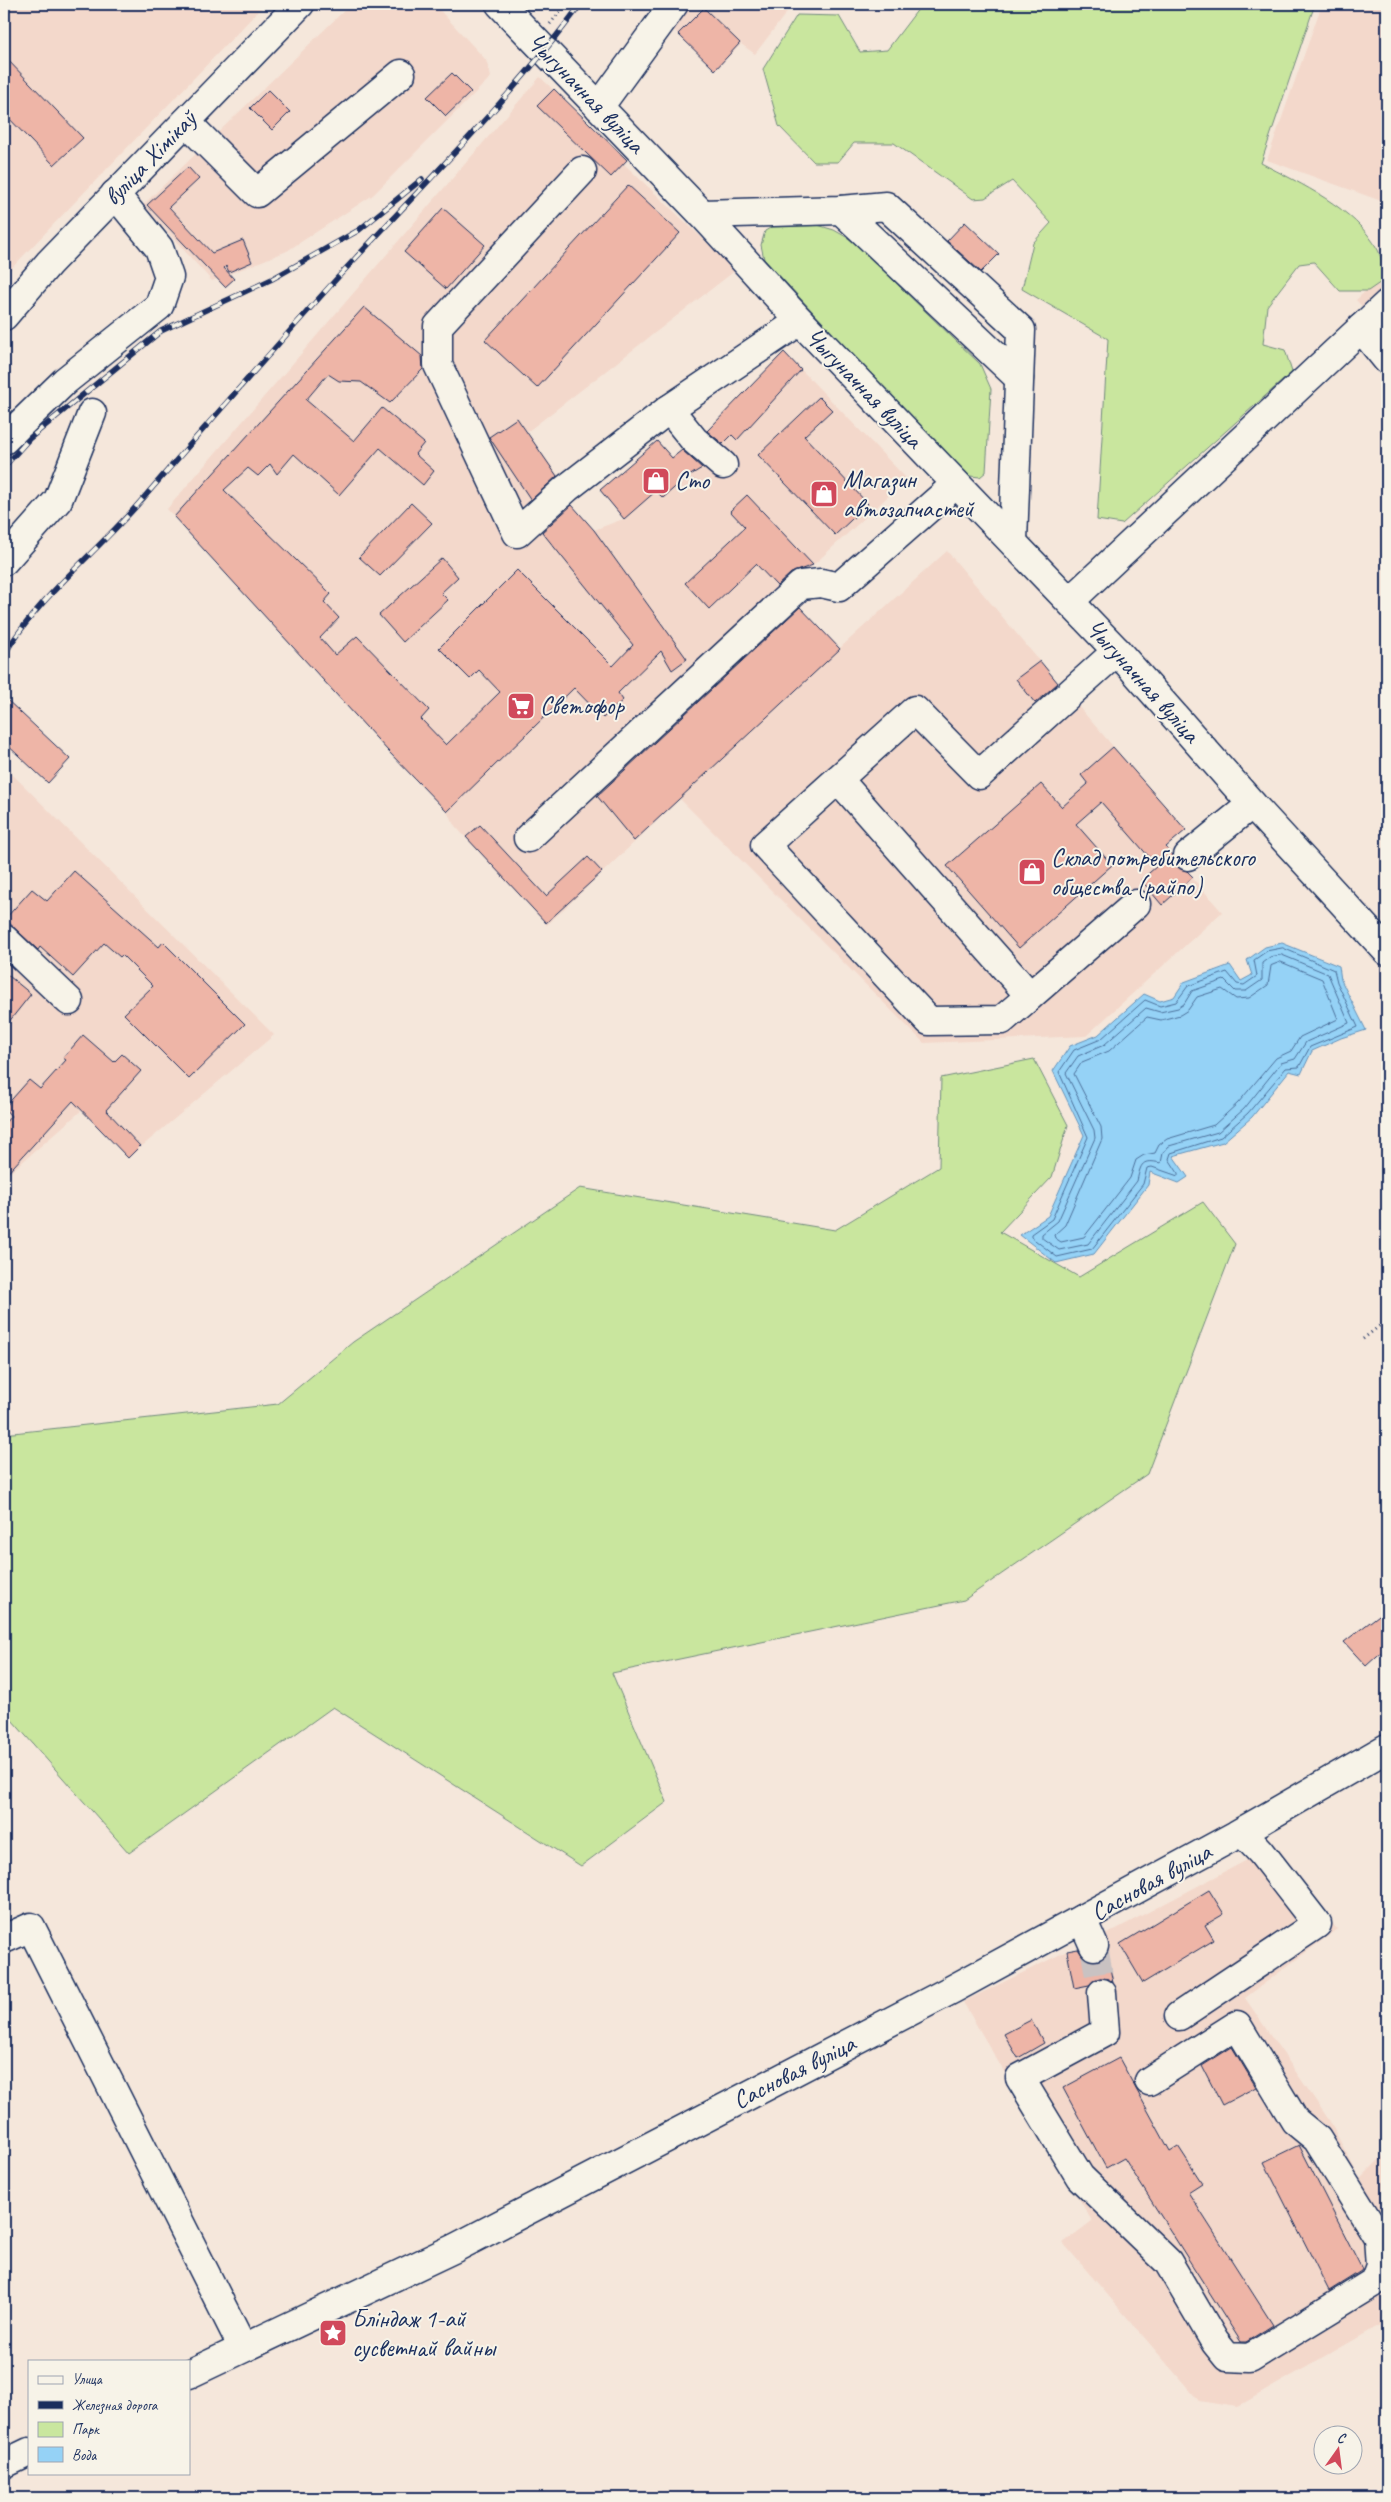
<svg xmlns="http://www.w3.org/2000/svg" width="1391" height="2502" viewBox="0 0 1391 2502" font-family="Caveat,sans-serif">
<rect width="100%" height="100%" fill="#f5e7db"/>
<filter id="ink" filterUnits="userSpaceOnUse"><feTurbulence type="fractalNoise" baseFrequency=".02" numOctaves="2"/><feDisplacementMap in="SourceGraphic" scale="10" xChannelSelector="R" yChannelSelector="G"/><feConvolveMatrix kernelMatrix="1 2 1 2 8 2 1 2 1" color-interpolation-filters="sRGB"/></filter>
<g filter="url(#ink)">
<g fill="#f3d8cb">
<polygon points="4,4 265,4 4,276"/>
<polygon points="351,4 434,4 486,60 491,77 373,195 287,251 212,281 143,205"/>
<polygon points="647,4 793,4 755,54 741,44 715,70"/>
<polygon points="1322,4 1387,4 1387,203 1267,160"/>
<polygon points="540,77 627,160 624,164 736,270 527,432 567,488 572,505 594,530 623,519 600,490 657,441 672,457 702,436 784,352 907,479 797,580 812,595 799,606 840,648 947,551 1064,690 1186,830 1166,847 1222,912 1086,1036 924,1043 680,799 547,925 455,826 447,812 388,751 167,509"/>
<polygon points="1387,271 1387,333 1356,300"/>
<polygon points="4,766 274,1035 128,1158 82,1110 4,1178"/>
<polygon points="1270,1848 1337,1929 1245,1998 1329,2120 1360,2179 1387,2152 1387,2321 1237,2407 1199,2401 1063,2243 1092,2221 963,2002 1067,1951 1094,1946 1101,1937"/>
</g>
<g fill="#c9e69e" stroke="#728a7e">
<path d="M 922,4 L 1315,4 L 1261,163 C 1301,184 1355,208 1378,250 C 1382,258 1383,271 1384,280 L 1368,291 L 1340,291 L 1314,262 L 1299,264 L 1267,306 L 1263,344 L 1285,350 L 1292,372 L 1122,524 L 1097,520 L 1108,339 L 1022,289 L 1033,243 L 1051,223 L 1012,181 L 985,198 L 973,199 L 894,143 L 854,143 L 838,162 L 814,162 L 779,126 L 763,69 L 797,15 L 839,16 L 860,52 L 887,50 Z"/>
<polygon points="777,224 814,224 834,230 848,238 876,259 899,286 980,364 991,389 986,472 980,477 970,476 958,469 764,259 761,245 765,231"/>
<polygon points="1034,1059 1068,1125 1052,1177 1000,1232 1079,1277 1203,1202 1235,1244 1147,1474 964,1600 612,1673 667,1802 581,1866 333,1707 129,1853 4,1711 4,1434 278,1404 353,1342 580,1188 835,1230 939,1167 941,1078"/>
</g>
<polygon fill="#95d2f6" stroke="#6491b9" points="1282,943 1339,966 1341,980 1366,1030 1341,1038 1312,1051 1301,1074 1289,1071 1252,1117 1223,1142 1173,1156 1188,1177 1179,1183 1150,1172 1148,1185 1094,1254 1056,1263 1020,1235 1048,1216 1084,1135 1053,1071 1070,1046 1098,1035 1144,994 1160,1001 1174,997 1184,982 1230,965 1241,981 1252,975 1247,960 1265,947"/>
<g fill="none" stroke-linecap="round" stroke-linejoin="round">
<g stroke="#4c709b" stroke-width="1">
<polygon points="1283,948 1334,970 1337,982 1358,1027 1310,1047 1299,1067 1286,1068 1248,1113 1221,1137 1171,1153 1169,1159 1178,1173 1178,1176 1152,1167 1147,1168 1143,1184 1092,1249 1057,1257 1031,1237 1031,1234 1052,1219 1088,1137 1059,1072 1074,1050 1101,1039 1145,1000 1160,1006 1176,1002 1188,986 1227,972 1237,984 1244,985 1257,976 1254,960 1267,951"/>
<path d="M 1282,955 L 1328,974 L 1349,1023 L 1306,1042 L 1295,1059 L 1281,1063 L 1244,1109 L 1218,1132 L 1169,1146 L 1163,1153 L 1161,1163 C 1142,1159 1141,1163 1137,1181 L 1088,1244 L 1059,1250 L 1042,1238 L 1042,1234 L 1058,1221 L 1095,1138 L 1094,1130 L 1066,1073 L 1078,1056 L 1104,1045 L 1146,1008 L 1160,1012 L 1178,1008 L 1184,1004 L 1192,991 L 1224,980 L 1235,991 L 1246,991 L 1262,980 L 1262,963 L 1270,957 Z"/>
<polygon points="1281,962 1322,979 1338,1019 1300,1037 1291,1051 1276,1058 1238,1103 1214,1125 1167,1139 1159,1145 1155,1153 1144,1155 1136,1160 1130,1178 1084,1237 1061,1242 1055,1238 1054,1235 1065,1225 1102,1139 1101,1127 1074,1074 1082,1062 1109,1051 1147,1017 1161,1020 1180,1015 1188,1010 1197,997 1222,989 1236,999 1249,998 1268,985 1271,966"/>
</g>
</g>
<g fill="#eeb5a7" stroke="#1b2f5e">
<polygon points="704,8 740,43 715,70 678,34"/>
<polygon points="4,56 83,138 54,165 4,113"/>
<polygon points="452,73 471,92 446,116 427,97"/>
<polygon points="554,89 627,160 611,177 537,106"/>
<polygon points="268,90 290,112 272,130 250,108"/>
<polygon points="188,167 199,179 169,207 212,253 243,240 252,262 229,272 226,266 224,268 234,279 225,287 147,205"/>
<polygon points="628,185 680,233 537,388 485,340"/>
<polygon points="443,208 485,245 446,289 404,252"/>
<polygon points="965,222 999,254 981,272 947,241"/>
<polygon points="364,307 422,356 423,369 390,403 361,382 339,381 328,374 306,400 354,441 382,408 424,443 415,454 434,471 423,485 380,448 339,495 294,454 277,474 270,464 258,476 248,468 224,490 331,594 324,602 339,618 320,638 335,655 357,636 429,710 421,719 446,745 500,692 479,670 470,679 439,648 517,570 613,666 633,645 542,532 572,505 594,530 687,659 672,670 661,651 618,693 623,700 603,718 574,688 447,812 388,751 174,517"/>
<polygon points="784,352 801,370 737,440 732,435 723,444 707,431"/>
<polygon points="819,397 832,410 804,436 868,504 835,535 758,455"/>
<polygon points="517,418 557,476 531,500 489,437"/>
<polygon points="657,441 672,458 682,450 702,468 684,479 663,498 656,491 624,519 600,490"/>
<polygon points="747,495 813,565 791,573 777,586 756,564 709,609 685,583 745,527 730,511"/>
<polygon points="411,503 432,523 380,576 359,557"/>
<polygon points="442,558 458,577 441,593 448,600 403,642 379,615"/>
<polygon points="800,607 840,649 634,841 597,796"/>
<polygon points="1040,661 1058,683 1035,703 1016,679"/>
<polygon points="4,697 70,759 48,783 4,742"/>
<polygon points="1113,747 1186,830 1166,847 1173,855 1176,866 1187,871 1193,877 1162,905 1141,880 1157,866 1101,802 1076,824 1112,865 1019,948 947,866 1041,784 1062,807 1088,784 1081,775"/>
<polygon points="480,825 546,896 588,857 602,872 546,923 466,837"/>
<polygon points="74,871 159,947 163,942 245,1024 189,1079 124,1014 153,986 122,955 120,957 104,943 73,977 40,947 38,950 5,919 32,889 47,901"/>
<polygon points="4,972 31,994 4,1028"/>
<polygon points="83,1035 114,1062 122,1054 141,1071 106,1110 140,1146 128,1158 73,1101 4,1177 4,1124 11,1116 4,1108 29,1080 40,1089 66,1060 63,1058"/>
<polygon points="1387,1609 1387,1647 1366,1666 1344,1642"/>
<polygon points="1209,1890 1224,1914 1205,1925 1214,1940 1143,1983 1120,1944"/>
<polygon points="1078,1949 1084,1958 1092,1961 1101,1960 1107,1953 1113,1983 1108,1979 1100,1978 1089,1985 1074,1988 1067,1951"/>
<polygon points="1031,2020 1044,2043 1018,2058 1004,2034"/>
<polygon points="1232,2047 1256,2087 1222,2105 1202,2066"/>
<polygon points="1119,2058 1170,2151 1178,2146 1202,2183 1188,2192 1273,2325 1246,2342 1241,2342 1124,2158 1106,2168 1063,2088"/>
<polygon points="1299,2145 1362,2269 1361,2271 1329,2291 1264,2162"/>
</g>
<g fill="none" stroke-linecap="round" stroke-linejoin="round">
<polyline stroke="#c9c2c2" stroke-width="28" stroke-dasharray="28 14" stroke-linecap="butt" points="1094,1946 1102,1993"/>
<defs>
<g id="minor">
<polyline points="500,4 702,214 800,321 1117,651 1252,804 1387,951"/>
<polyline points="599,107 674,4"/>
<polyline points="186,122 257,193 401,74"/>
<polyline points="582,171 438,326 438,365 517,533 567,488 669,409"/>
<polyline points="841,210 1019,378"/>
<polyline points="702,214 841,210 886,206 1021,330 1013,541"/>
<polyline points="4,316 49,263 300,4"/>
<polyline points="1361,328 1387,360"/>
<polyline points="4,440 65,381 159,306 169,277 159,248 115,194"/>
<polyline points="723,465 694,440 669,409 800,321"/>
<polyline points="4,561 58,500 92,413"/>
<polyline points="1070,601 1387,304"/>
<polyline points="838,779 1030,996 1002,1020 929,1021 765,845 915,710 979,775 1117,651"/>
<polyline points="528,838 801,585 821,583 839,587 956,484"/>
<polyline points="1188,856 1252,804"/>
<polyline points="4,939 69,1001"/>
<polyline points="1030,996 1136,904"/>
<polyline points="1082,1919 1094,1946"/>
<polyline points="4,1939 31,1927 243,2348"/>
<polyline points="1102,1993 1105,2032 1020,2078 1080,2177 1168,2262 1215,2342 1227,2357 1250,2358 1374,2282 1380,2266 1378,2237 1317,2139 1295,2121 1237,2025 1149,2081"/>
<polyline points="1179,2016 1317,1924 1261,1852 1242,1832"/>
<polyline points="189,2374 455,2248 953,1989 1236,1835 1387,1748"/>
<polyline points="4,2464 29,2452"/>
</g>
</defs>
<use href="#minor" stroke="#1b2f5e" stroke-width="31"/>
<g stroke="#1b2f5e" stroke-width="3" stroke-dasharray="1 4" stroke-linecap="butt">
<polyline points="550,24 566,4"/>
<polyline points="1363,1339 1387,1320"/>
</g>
<use href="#minor" stroke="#f7f3e8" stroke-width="28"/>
<defs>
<g id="rail">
<polyline points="4,467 30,438 161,331 272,279 359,230 422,179"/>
<path d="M 4,655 C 39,596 96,553 140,502 C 206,426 272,350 340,275 C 422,186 509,101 581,4"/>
</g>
</defs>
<use href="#rail" stroke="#1b2f5e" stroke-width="5.5"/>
<use href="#rail" stroke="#f7f3e8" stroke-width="4" stroke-dasharray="11" stroke-linecap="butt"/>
</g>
</g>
<defs>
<symbol id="shop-square" viewBox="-11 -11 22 22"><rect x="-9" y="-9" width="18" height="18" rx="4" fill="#d1495b" stroke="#f7f3e8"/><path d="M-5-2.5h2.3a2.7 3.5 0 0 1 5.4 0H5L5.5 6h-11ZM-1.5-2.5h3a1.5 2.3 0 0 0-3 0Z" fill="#fff"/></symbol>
<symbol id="supermarket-square" viewBox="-11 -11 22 22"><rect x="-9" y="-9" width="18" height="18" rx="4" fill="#d1495b" stroke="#f7f3e8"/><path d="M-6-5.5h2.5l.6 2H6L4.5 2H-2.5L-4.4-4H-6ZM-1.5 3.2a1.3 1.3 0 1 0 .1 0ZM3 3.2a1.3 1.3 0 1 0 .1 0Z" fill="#fff"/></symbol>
<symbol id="sight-square" viewBox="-11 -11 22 22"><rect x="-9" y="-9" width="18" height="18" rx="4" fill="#d1495b" stroke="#f7f3e8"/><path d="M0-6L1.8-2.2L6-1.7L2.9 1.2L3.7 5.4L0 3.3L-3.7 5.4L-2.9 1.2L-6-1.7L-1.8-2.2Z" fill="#fff"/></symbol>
</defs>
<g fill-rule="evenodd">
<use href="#shop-square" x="640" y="465" width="32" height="32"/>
<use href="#shop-square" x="808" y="478" width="32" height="32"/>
<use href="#supermarket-square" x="505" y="690" width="32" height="32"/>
<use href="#shop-square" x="1016" y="856" width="32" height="32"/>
<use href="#sight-square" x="317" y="2317" width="32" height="32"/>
</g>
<g text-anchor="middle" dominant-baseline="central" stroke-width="4" stroke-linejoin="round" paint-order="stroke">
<g font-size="25" fill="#1b2f5e" stroke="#f7f3e8">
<text transform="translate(586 93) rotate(46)">Чыгуначная вуліца</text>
<text transform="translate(150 158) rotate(-46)">вуліца Хімікаў</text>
<text transform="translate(864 388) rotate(46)">Чыгуначная вуліца</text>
<text transform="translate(1143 681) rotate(48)">Чыгуначная вуліца</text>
<text transform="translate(1151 1882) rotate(-29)">Сасновая вуліца</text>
<text transform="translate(794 2072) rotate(-27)">Сасновая вуліца</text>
</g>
<g font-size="25" fill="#1b2f5e" stroke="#f7f3e8" text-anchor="start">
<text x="843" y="480">Магазин<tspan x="843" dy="29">автозапчастей</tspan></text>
<text x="675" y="481">Сто</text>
<text x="540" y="706">Светофор</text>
<text x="1051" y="858">Склад потребительского<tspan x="1051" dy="29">общества (райпо)</tspan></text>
<text x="352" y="2319">Бліндаж 1-ай<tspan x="352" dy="29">сусветнай вайны</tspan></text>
</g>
</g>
<rect width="1391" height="2502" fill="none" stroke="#f7f3e8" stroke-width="20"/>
<rect x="10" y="10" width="1371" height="2482" fill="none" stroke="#1b2f5e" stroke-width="2" filter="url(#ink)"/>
<rect x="28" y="2360" width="162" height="115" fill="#f7f3e8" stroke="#9fa5b1"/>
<rect x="38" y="2376" width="25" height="8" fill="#f7f3e8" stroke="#9fa5b1"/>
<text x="72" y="2384" font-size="15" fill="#1b2f5e">Улица</text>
<rect x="38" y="2401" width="25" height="8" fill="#1b2f5e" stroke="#9fa5b1"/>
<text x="72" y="2410" font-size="15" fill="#1b2f5e">Железная дорога</text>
<rect x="38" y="2422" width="25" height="15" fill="#c9e69e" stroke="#9fa5b1"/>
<text x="72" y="2434" font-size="15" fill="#1b2f5e">Парк</text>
<rect x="38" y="2447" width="25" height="15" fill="#95d2f6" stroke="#9fa5b1"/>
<text x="72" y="2460" font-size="15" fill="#1b2f5e">Вода</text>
<g transform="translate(1338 2450) rotate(14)"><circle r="24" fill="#f7f3e8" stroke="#9fa5b1"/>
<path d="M0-4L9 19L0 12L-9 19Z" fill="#d1495b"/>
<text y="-8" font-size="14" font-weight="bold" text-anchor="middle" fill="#1b2f5e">С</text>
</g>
</svg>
